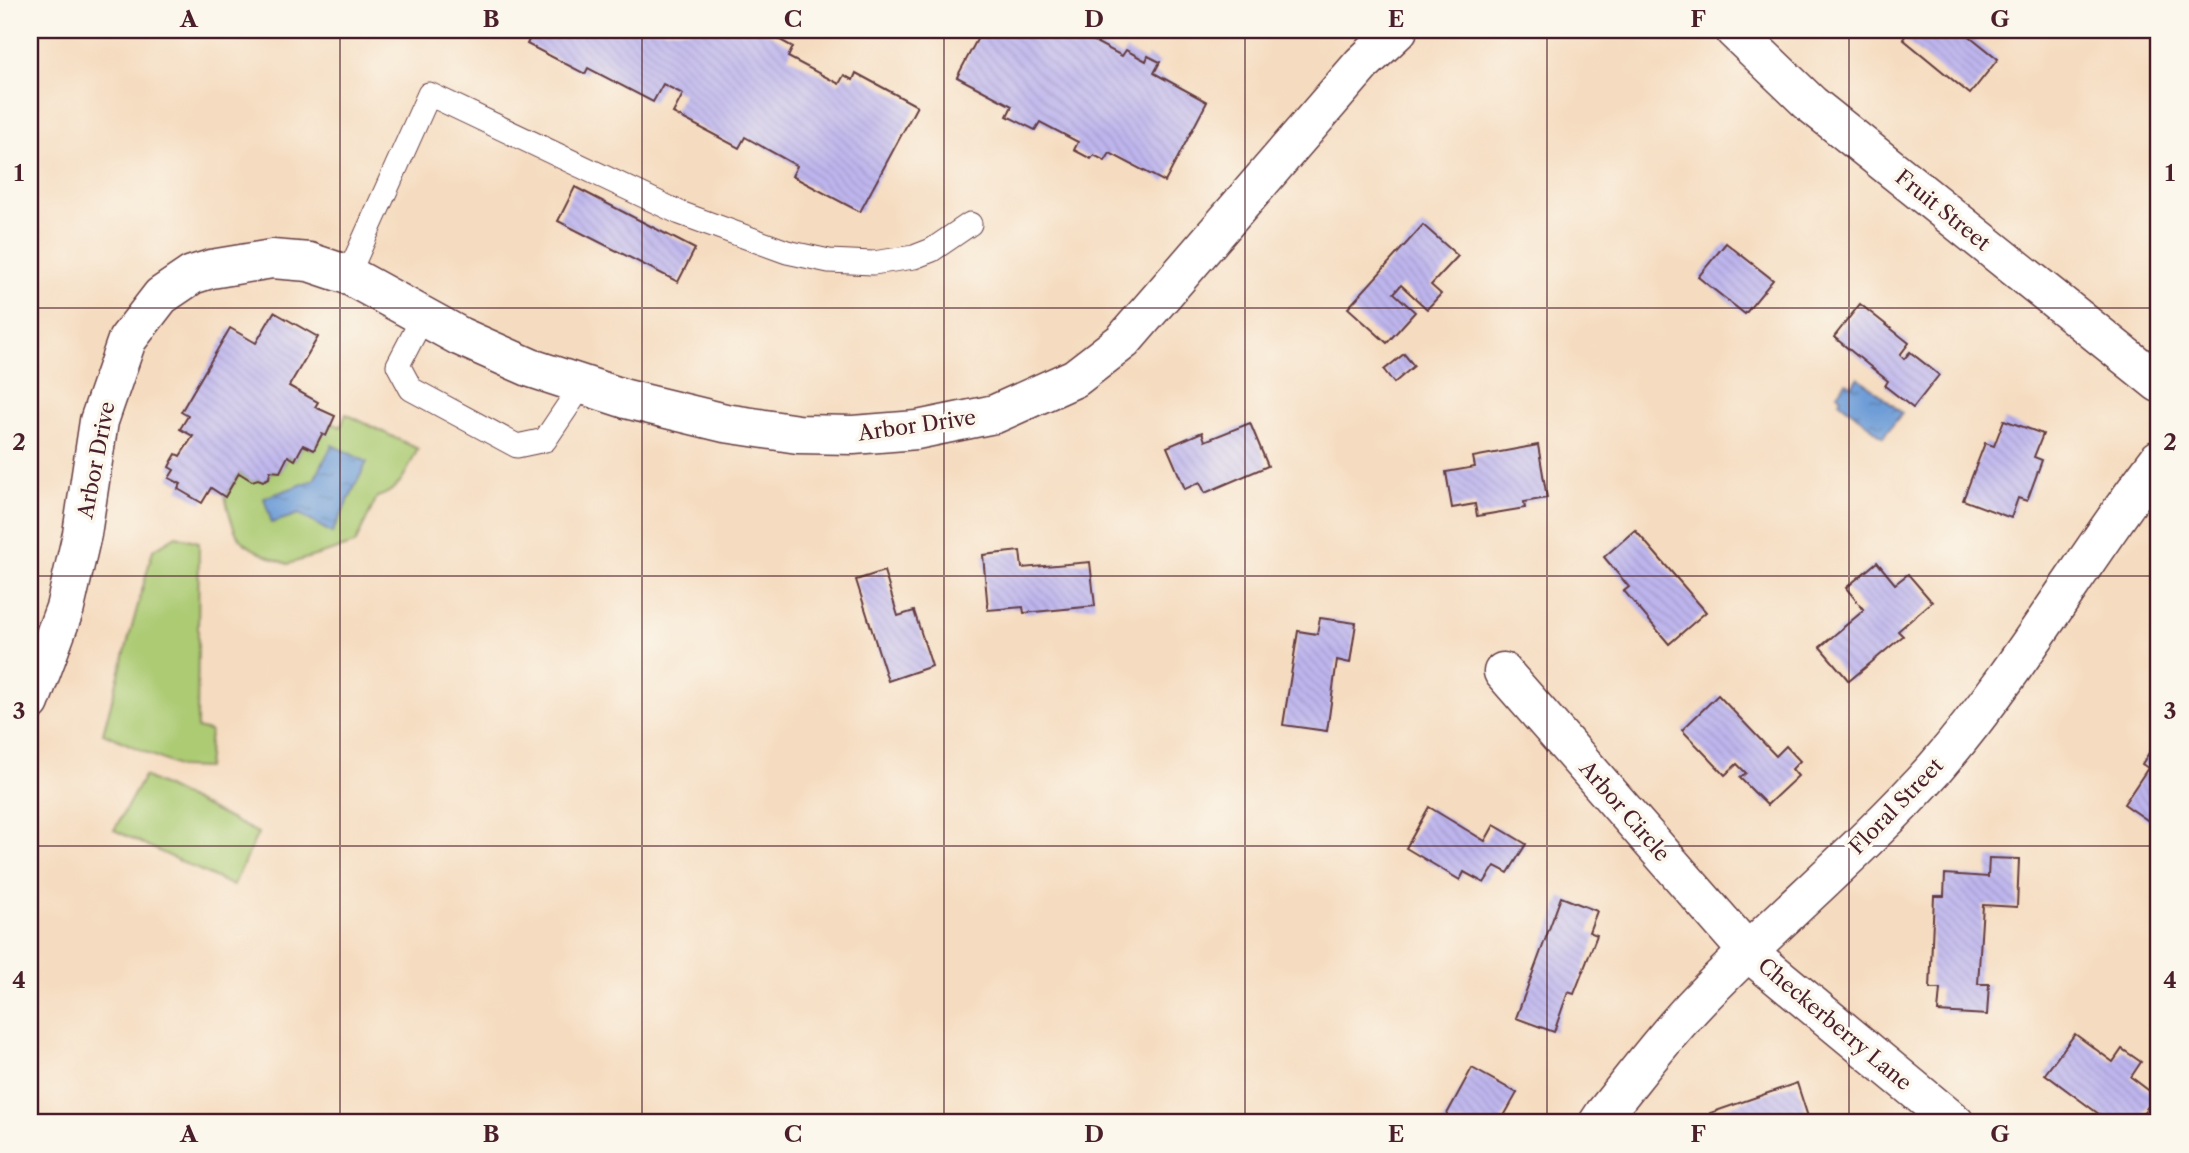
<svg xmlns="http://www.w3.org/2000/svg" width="2189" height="1153" viewBox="0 0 2189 1153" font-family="'Libre Caslon Text',serif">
<defs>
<pattern id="water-ripples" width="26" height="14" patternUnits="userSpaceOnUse" patternTransform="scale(1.75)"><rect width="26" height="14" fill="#6e9dd7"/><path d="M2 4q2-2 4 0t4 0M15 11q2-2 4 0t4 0" fill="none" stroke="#5c7faf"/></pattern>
<pattern id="building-back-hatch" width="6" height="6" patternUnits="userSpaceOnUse" patternTransform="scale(1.75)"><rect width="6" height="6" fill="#bdb5ed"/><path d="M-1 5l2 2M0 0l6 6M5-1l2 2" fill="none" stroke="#a49bcb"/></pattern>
</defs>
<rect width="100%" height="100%" fill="#fbf7ec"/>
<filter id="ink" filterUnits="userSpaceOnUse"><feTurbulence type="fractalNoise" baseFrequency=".0143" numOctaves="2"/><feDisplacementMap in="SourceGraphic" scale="14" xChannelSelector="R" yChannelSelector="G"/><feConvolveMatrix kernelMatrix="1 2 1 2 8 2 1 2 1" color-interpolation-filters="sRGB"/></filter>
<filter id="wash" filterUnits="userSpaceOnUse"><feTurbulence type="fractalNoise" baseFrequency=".00686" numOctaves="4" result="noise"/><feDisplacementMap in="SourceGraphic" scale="28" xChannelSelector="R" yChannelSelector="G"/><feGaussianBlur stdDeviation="1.57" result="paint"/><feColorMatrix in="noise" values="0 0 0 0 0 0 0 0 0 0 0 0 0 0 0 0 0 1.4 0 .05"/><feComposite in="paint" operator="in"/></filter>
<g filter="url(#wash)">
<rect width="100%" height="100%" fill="#f5dcc0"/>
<g fill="#accb73" stroke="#7b754f" stroke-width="2">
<path d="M 346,414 L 418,449 C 406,471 402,490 377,497 L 355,544 L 288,564 C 275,560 245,548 238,536 C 231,525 229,510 225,497 L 239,473 L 252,481 L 258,479 L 263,481 L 269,478 L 270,471 L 280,472 L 288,456 L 295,460 L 303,445 L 314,450 L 322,434 L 326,435 L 332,423 L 341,427 Z"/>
<polygon points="176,536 199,542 197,728 210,731 207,768 179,767 103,733 153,550"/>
<polygon points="144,776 258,833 233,886 114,830"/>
</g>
<g fill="url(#water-ripples)" stroke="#5c5e81" stroke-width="2">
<polygon points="1858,377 1902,413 1883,437 1839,401 1841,398 1837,394 1846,382 1852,386"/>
<polygon points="332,445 367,462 332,533 299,514 272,523 264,498 314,480"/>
</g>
<g id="blocks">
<g fill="url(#building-back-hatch)">
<polygon points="184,30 200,30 196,37"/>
<polygon points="534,30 762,30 793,47 788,57 839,84 844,75 853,80 856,73 917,106 860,212 792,176 797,166 745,137 739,148 673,113 683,94 663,84 653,102 588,68 585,74 527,44"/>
<polygon points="982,30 1090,30 1092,31 1088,38 1122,56 1126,50 1146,61 1148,56 1160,62 1154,73 1207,102 1165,182 1110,153 1105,161 1094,155 1091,159 1074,150 1078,142 1040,122 1035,130 1007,116 1012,106 957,77"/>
<polygon points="1910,30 1962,30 1998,59 1970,94 1903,39"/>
<polygon points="575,187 695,249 678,282 558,221"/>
<polygon points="1423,225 1458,256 1431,285 1441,294 1427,309 1401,285 1394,293 1415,312 1387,343 1348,308"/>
<polygon points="1726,243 1773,280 1745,314 1698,277"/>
<polygon points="1860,304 1909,343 1900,355 1904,359 1910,352 1939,375 1913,408 1885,386 1888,381 1834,337"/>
<polygon points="274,312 318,337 289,386 318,402 315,407 335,416 326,436 322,434 314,450 303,445 295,460 288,456 280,472 270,471 269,478 263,481 258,479 252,481 239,473 225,497 211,488 202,503 178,489 181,484 169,478 174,470 169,467 172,461 176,454 180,456 193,436 180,429 188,416 181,412 230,328 256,343"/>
<polygon points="1404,354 1414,366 1394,383 1384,370"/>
<polygon points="2004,420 2043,434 2034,457 2042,460 2027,501 2018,498 2011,518 1963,500 1985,443 1994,446"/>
<polygon points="1250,423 1268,466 1205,493 1200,482 1185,489 1167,447 1202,432 1205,441"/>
<polygon points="1538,445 1547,498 1524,502 1525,508 1477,516 1475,504 1452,508 1446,472 1475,467 1473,457"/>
<polygon points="1635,530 1706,612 1669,644 1624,591 1629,587 1604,557"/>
<polygon points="1020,551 1022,568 1090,562 1095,606 1024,613 1023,607 988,610 983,555"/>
<polygon points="1877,562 1895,584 1908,574 1932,602 1898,631 1903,636 1849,681 1820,647 1864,610 1846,588"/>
<polygon points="884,571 898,616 914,611 932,666 888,681 856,580"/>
<polygon points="1320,618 1356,623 1350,663 1337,660 1327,731 1283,725 1298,631 1317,634"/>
<polygon points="1718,695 1776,756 1786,746 1800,761 1792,769 1798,776 1767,805 1740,778 1746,773 1737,764 1725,775 1682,730"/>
<polygon points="2159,737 2159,828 2124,804 2148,768 2142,764"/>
<polygon points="1429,807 1485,841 1494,825 1526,844 1508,873 1495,866 1484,883 1464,872 1460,880 1406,848"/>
<polygon points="1989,858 2019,859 2017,907 1983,905 1978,984 1989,984 1987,1015 1938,1012 1940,989 1930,989 1934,896 1944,896 1945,874 1988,877"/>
<polygon points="1561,897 1597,911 1589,932 1597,935 1574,994 1568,992 1554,1032 1516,1018"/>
<polygon points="2075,1034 2113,1062 2122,1049 2141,1062 2131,1077 2156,1096 2135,1123 2111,1123 2045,1074"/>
<polygon points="1472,1068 1517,1093 1500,1123 1442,1123"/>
<polygon points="1797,1083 1810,1123 1714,1123 1710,1113"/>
</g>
</g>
</g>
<g filter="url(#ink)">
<use href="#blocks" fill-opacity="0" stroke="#643b41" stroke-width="2"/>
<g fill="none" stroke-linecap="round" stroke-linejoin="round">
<defs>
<g id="lane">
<polyline points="348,275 429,94 680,213 787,252 829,261 873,263 914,257 932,250 970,224"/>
<polyline points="423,317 398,365 411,389 517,446 545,440 582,385"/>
</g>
<g id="street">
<polyline points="1734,30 1811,104 2159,383"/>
<polyline points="1503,672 1748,952 1955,1123"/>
<polyline points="30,702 65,608 82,534 99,421 127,340 161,296 192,275 211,269 272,259 309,262 348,275 459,336 531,368 626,399 725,423 798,434 853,435 917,430 985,416 995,414 1075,378 1123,341 1362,64 1398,30"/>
<path d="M 1598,1123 L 1604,1114 C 1635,1076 1665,1035 1699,1000 C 1776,920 1862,850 1936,767 C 2019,671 2082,560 2159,459"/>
</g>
</defs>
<use href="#lane" stroke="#643b41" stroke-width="25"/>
<use href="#street" stroke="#643b41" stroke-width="41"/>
<use href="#lane" stroke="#fff" stroke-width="23"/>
<use href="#street" stroke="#fff" stroke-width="38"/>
</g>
</g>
<path fill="none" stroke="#4a1f2b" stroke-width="2" stroke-opacity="0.55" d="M 340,30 L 340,1123M 642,30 L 642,1123M 944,30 L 944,1123M 1245,30 L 1245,1123M 1547,30 L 1547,1123M 1849,30 L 1849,1123M 30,308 L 2159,308M 30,576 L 2159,576M 30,846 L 2159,846"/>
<g text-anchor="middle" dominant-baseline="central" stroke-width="7" stroke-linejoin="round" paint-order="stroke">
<g font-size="21" fill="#4a1f2b" stroke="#fbf7ec">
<text transform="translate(1943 210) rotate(39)">Fruit Street</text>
<text transform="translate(917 425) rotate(-8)">Arbor Drive</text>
<text transform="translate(96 460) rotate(-79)">Arbor Drive</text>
<text transform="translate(1896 806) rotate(-46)">Floral Street</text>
<text transform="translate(1625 811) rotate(49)">Arbor Circle</text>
<text transform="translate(1835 1024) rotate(40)">Checkerberry Lane</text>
</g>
</g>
<rect width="2189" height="1153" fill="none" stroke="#fbf7ec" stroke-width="77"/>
<rect x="38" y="38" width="2112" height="1076" fill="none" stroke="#4a1f2b" stroke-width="2.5"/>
<g font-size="23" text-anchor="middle" font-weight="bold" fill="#4a1f2b">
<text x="189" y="27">A</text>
<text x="491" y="27">B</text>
<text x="793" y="27">C</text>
<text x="1094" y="27">D</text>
<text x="1396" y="27">E</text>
<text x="1698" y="27">F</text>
<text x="2000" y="27">G</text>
<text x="19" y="181">1</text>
<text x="2170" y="181">1</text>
<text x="19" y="450">2</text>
<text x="2170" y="450">2</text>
<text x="19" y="719">3</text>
<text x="2170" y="719">3</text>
<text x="19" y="988">4</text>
<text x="2170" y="988">4</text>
<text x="189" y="1142">A</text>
<text x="491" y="1142">B</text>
<text x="793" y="1142">C</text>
<text x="1094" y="1142">D</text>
<text x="1396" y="1142">E</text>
<text x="1698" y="1142">F</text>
<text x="2000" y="1142">G</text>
</g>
</svg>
